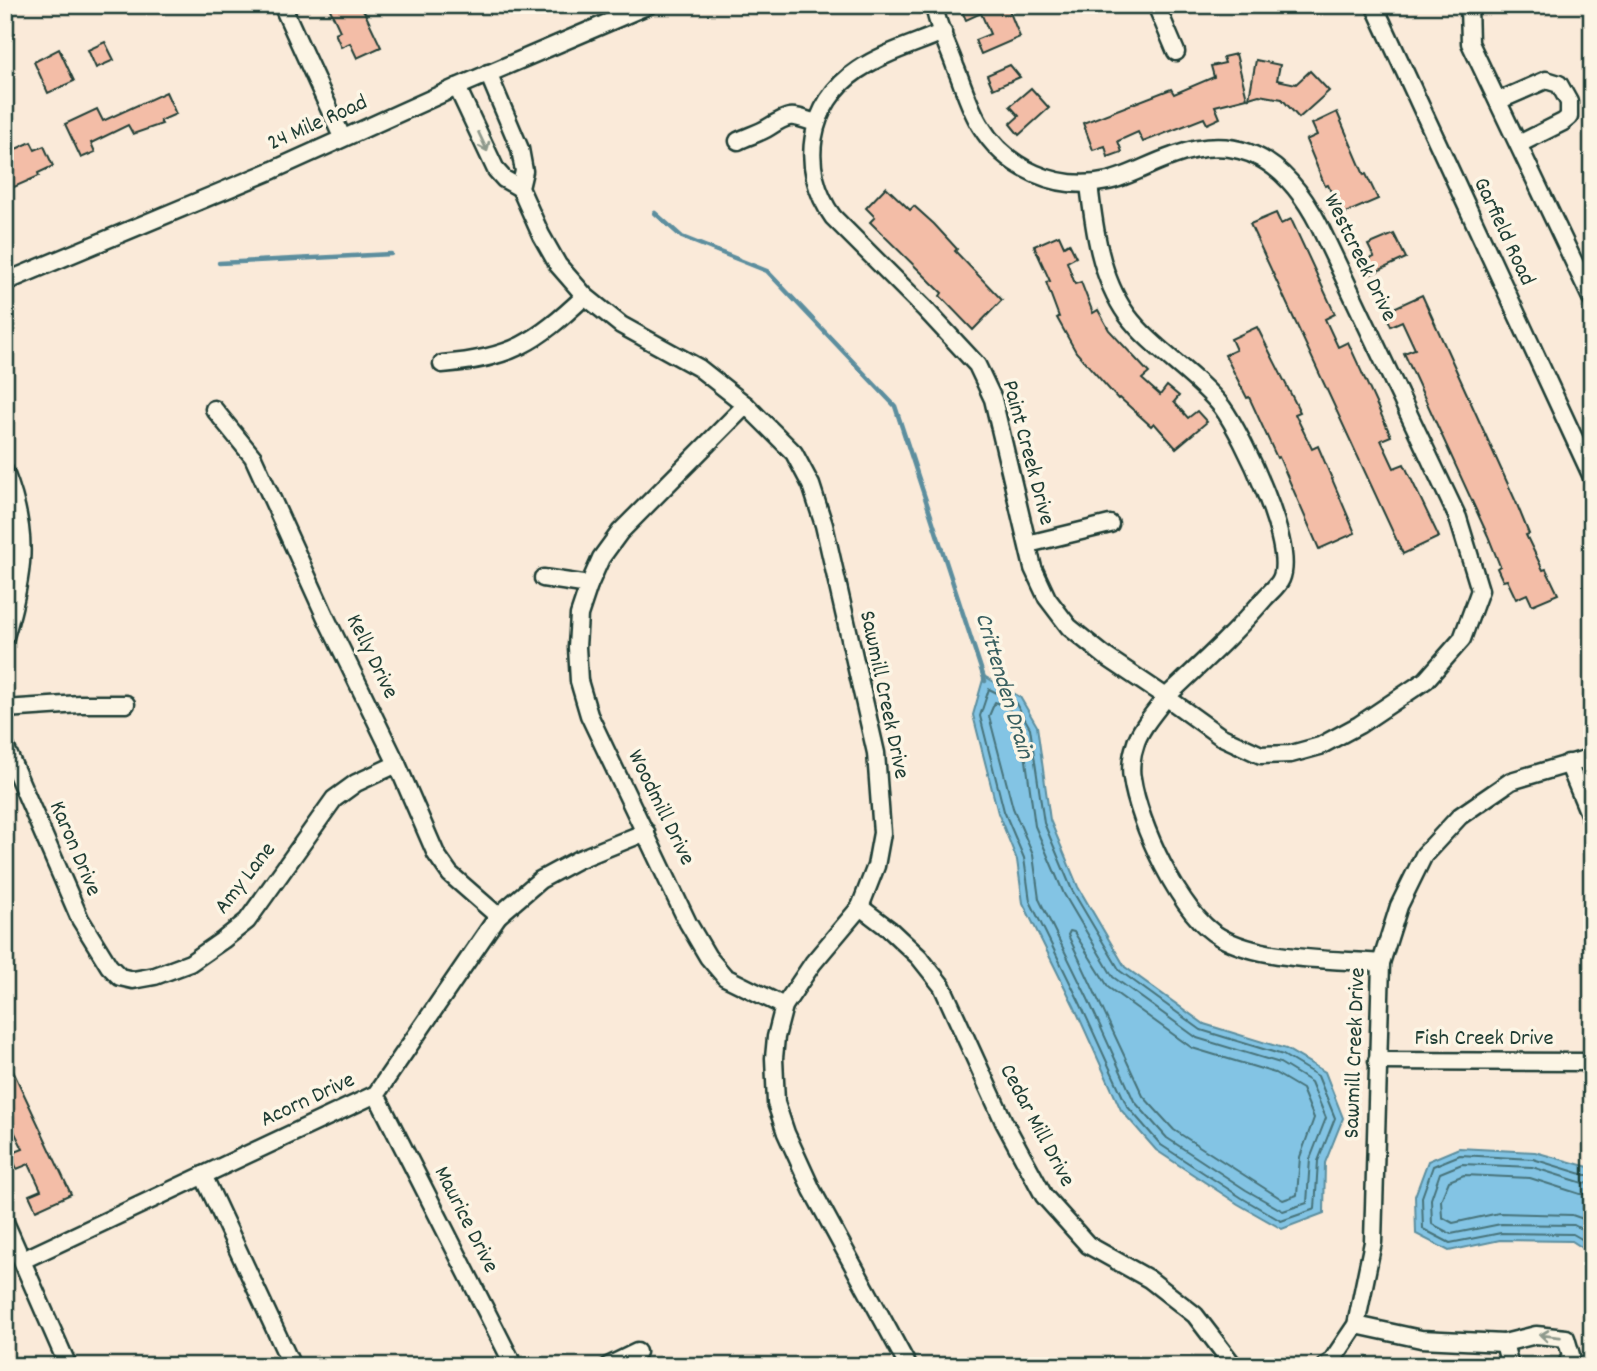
<svg xmlns="http://www.w3.org/2000/svg" width="1597" height="1371" viewBox="0 0 1597 1371" font-family="Dekko,sans-serif">
<rect width="100%" height="100%" fill="#faead9"/>
<filter id="ink" filterUnits="userSpaceOnUse"><feTurbulence type="fractalNoise" baseFrequency=".0143" numOctaves="2"/><feDisplacementMap in="SourceGraphic" scale="14" xChannelSelector="R" yChannelSelector="G"/><feConvolveMatrix kernelMatrix="1 2 1 2 8 2 1 2 1" color-interpolation-filters="sRGB"/></filter>
<g filter="url(#ink)">
<g fill="#83c4e4" stroke="#5b8e9e" stroke-width="2">
<polygon points="984,676 1020,697 1037,726 1050,820 1078,887 1125,967 1204,1024 1286,1049 1325,1072 1343,1118 1325,1163 1324,1213 1282,1229 1238,1204 1156,1150 1121,1110 1074,1006 1023,903 1017,860 998,813 973,715"/>
<polygon points="1459,1148 1535,1152 1592,1168 1592,1254 1572,1241 1500,1240 1449,1251 1416,1234 1415,1196 1428,1161"/>
</g>
<g fill="none" stroke-linecap="round" stroke-linejoin="round">
<g stroke="#47737a" stroke-width="2">
<polygon points="989,689 1015,702 1030,728 1044,823 1072,890 1120,971 1201,1030 1283,1055 1318,1076 1335,1118 1318,1161 1315,1209 1281,1221 1242,1198 1161,1145 1127,1106 1080,1003 1030,901 1024,858 1004,811 980,716"/>
<polygon points="995,702 1009,709 1022,731 1035,826 1064,894 1113,977 1197,1038 1280,1063 1311,1082 1326,1118 1310,1159 1307,1203 1283,1211 1246,1190 1167,1138 1134,1101 1088,999 1039,899 1033,855 1013,808 989,716"/>
<polygon points="1070,931 1074,932 1109,988 1192,1048 1275,1073 1302,1089 1314,1118 1300,1157 1297,1195 1283,1200 1174,1130 1143,1096 1068,935"/>
<polyline points="1592,1175 1585,1175 1533,1159 1460,1155 1433,1166 1422,1197 1423,1229 1450,1243 1501,1233 1573,1234 1592,1245"/>
<polyline points="1592,1184 1583,1183 1532,1167 1462,1164 1440,1173 1431,1199 1432,1224 1451,1234 1501,1224 1574,1225 1592,1235"/>
<polyline points="1592,1194 1580,1194 1530,1178 1464,1175 1449,1181 1441,1200 1442,1217 1453,1223 1499,1213 1572,1215 1592,1222"/>
</g>
<g stroke="#5b8e9e" stroke-width="4.5">
<polyline points="655,213 682,237 767,271 895,406 985,681"/>
<polyline points="219,263 391,254"/>
</g>
</g>
<g fill="#f3bda7" stroke="#1f3d34" stroke-width="2">
<polygon points="328,5 361,5 381,47 357,58 350,43 341,47 335,33 340,31"/>
<polygon points="959,5 1007,5 1020,37 981,54 975,40 990,34 981,13 966,20"/>
<polygon points="105,42 114,60 96,68 88,50"/>
<polygon points="59,49 74,81 48,93 34,62"/>
<polygon points="1236,54 1247,98 1215,106 1220,118 1207,124 1204,118 1143,142 1138,132 1118,141 1122,152 1108,157 1105,146 1093,150 1083,123 1171,89 1174,94 1214,77 1211,66 1225,63 1223,57"/>
<polygon points="1256,60 1280,65 1277,80 1296,84 1310,71 1329,91 1299,118 1282,99 1259,95 1249,98"/>
<polygon points="1010,65 1020,77 993,89 987,75"/>
<polygon points="1031,88 1049,108 1019,135 1010,124 1019,116 1010,106"/>
<polygon points="166,92 176,114 160,121 162,124 133,134 128,125 91,143 95,152 81,158 65,124 97,109 103,121"/>
<polygon points="1337,112 1364,175 1366,174 1378,199 1341,215 1328,185 1325,186 1306,140 1317,135 1312,124"/>
<polygon points="31,142 35,150 44,146 53,166 38,173 39,176 5,191 5,154"/>
<polygon points="886,187 910,210 914,206 934,224 957,249 955,251 1002,300 973,330 940,296 942,293 870,222 875,217 866,208"/>
<polygon points="1276,213 1281,224 1291,219 1335,314 1325,319 1338,347 1348,342 1391,436 1381,440 1394,468 1404,464 1439,537 1403,554 1250,224"/>
<polygon points="1394,234 1406,258 1369,275 1363,262 1374,257 1368,245"/>
<polygon points="1059,235 1064,246 1069,243 1076,257 1067,262 1075,284 1081,282 1093,313 1098,310 1109,330 1149,373 1142,379 1160,395 1167,386 1179,396 1174,402 1188,418 1197,411 1207,422 1176,448 1154,423 1151,426 1120,398 1118,399 1076,352 1057,318 1059,317 1046,282 1050,281 1034,246"/>
<polygon points="1422,295 1516,502 1529,534 1526,535 1543,570 1546,569 1558,594 1532,605 1527,594 1516,599 1507,580 1503,581 1497,568 1500,566 1488,536 1404,353 1415,349 1402,321 1391,326 1385,312"/>
<polygon points="1257,327 1300,412 1295,414 1312,449 1318,446 1355,533 1319,549 1279,457 1277,458 1249,397 1247,398 1225,355 1236,350 1231,339"/>
<polygon points="5,1054 71,1194 36,1210 29,1195 41,1190 29,1164 17,1169 10,1154 23,1149 9,1121 5,1123"/>
</g>
<g fill="none" stroke-linecap="round" stroke-linejoin="round">
<defs>
<g id="minor">
<polyline points="282,5 342,137"/>
<path d="M 934,5 C 937,26 948,46 955,66 C 963,85 969,107 980,125 C 1006,169 1058,192 1108,181 C 1130,176 1151,163 1173,156 C 1243,130 1288,165 1319,225 L 1458,518 L 1480,590 L 1462,639 L 1426,680 L 1359,725 L 1320,746 L 1291,754 L 1261,755 L 1220,736 L 1166,697 C 1156,711 1139,729 1135,746 C 1132,754 1130,769 1132,778 C 1138,822 1180,915 1220,937 C 1262,961 1333,959 1381,963"/>
<polyline points="1156,5 1176,52"/>
<polyline points="1374,5 1592,477"/>
<polyline points="1469,5 1470,43 1592,300"/>
<path d="M 943,32 C 915,44 883,53 858,70 C 808,103 798,169 833,217 L 925,309 L 977,365 L 993,399 L 1033,568 L 1047,598 L 1069,627 L 1105,656 L 1166,697 C 1200,665 1234,634 1264,599 C 1269,593 1278,586 1281,579 C 1296,546 1243,436 1222,407 C 1197,375 1151,348 1127,315 C 1100,277 1094,228 1089,184"/>
<polyline points="488,73 520,149 524,171 520,188 541,235 558,265 585,296 621,325 699,368 746,405 794,453 811,485 824,525 876,753 882,833 876,866 860,907 813,963 784,1006 776,1037 774,1058 776,1103 786,1133 812,1190 908,1366"/>
<polyline points="457,87 496,170 504,179 520,188"/>
<polyline points="1498,101 1546,80 1559,84 1569,102 1569,117 1563,122 1519,144"/>
<path d="M 738,141 C 748,136 760,133 769,127 C 791,113 791,115 816,123"/>
<polyline points="5,282 273,170 457,87 649,5"/>
<path d="M 442,364 C 512,358 535,343 585,296"/>
<polyline points="746,405 620,532 601,558 589,585 579,615 577,647 579,681 589,715 688,923 708,957 725,977 784,1006"/>
<polyline points="214,409 253,457 327,620 397,764 436,854 450,874 498,916"/>
<path d="M 5,472 C 30,535 24,574 5,637"/>
<polyline points="1028,544 1110,524"/>
<polyline points="543,578 589,585"/>
<polyline points="5,709 80,704 126,704"/>
<polyline points="5,746 80,919 109,966 120,977 133,980 155,976 190,963 223,940 247,921 334,799 356,783 397,764"/>
<polyline points="1568,763 1592,821"/>
<polyline points="860,907 889,929 919,957 942,986 1004,1122 1044,1196 1088,1245 1149,1279 1195,1315 1234,1366"/>
<polyline points="1377,1061 1592,1062"/>
<polyline points="376,1094 514,1366"/>
<polyline points="203,1175 292,1366"/>
<polyline points="5,1222 68,1366"/>
<polyline points="23,1260 376,1094 498,916 540,880 577,860 646,832"/>
<polyline points="1356,1325 1421,1339 1504,1343 1536,1335 1566,1338 1571,1355 1566,1366"/>
<polyline points="1504,1343 1510,1366"/>
<polyline points="608,1366 637,1352"/>
<polyline points="1325,1366 1331,1362 1356,1325 1373,1242 1381,963 1399,906 1424,855 1460,816 1511,781 1592,757"/>
</g>
</defs>
<use href="#minor" stroke="#1f3d34" stroke-width="21"/>
<use href="#minor" stroke="#fcf5e5" stroke-width="16"/>
</g>
<defs><path id="oneway-shaft" d="M-6 0H5M1.5-3L5.5 0L1.5 3" fill="none" stroke-width="1.6" stroke-linecap="round" stroke-linejoin="round" transform="scale(1.75)"/></defs>
<g stroke="#8e998c">
<use href="#oneway-shaft" transform="translate(483 142) rotate(65)"/>
<use href="#oneway-shaft" transform="translate(1550 1336) rotate(-174)"/>
</g>
</g>
<g text-anchor="middle" dominant-baseline="central" stroke-width="7" stroke-linejoin="round" paint-order="stroke">
<g font-size="23" fill="#1f3d34" stroke="#fcf5e5">
<text transform="translate(318 124) rotate(-24)">24 Mile Road</text>
<text transform="translate(1503 232) rotate(65)">Garfield Road</text>
<text transform="translate(1359 258) rotate(64)">Westcreek Drive</text>
<text transform="translate(1027 453) rotate(75)">Paint Creek Drive</text>
<text transform="translate(371 657) rotate(64)">Kelly Drive</text>
<text transform="translate(883 695) rotate(78)">Sawmill Creek Drive</text>
<text transform="translate(660 808) rotate(64)">Woodmill Drive</text>
<text transform="translate(74 849) rotate(67)">Karon Drive</text>
<text transform="translate(246 879) rotate(-52)">Amy Lane</text>
<text x="1484" y="1039">Fish Creek Drive</text>
<text transform="translate(1356 1053) rotate(-88)">Sawmill Creek Drive</text>
<text transform="translate(308 1101) rotate(-25)">Acorn Drive</text>
<text transform="translate(1036 1126) rotate(62)">Cedar Mill Drive</text>
<text transform="translate(465 1220) rotate(63)">Maurice Drive</text>
</g>
<g font-size="24" font-style="italic" fill="#385f60" stroke="#fcf5e5">
<text transform="translate(1003 686) rotate(73)">Crittenden Drain</text>
</g>
</g>
<rect width="1597" height="1371" fill="none" stroke="#fcf5e5" stroke-width="28"/>
<rect x="14" y="14" width="1569" height="1343" fill="none" stroke="#1f3d34" stroke-width="2.5" filter="url(#ink)"/>
</svg>
